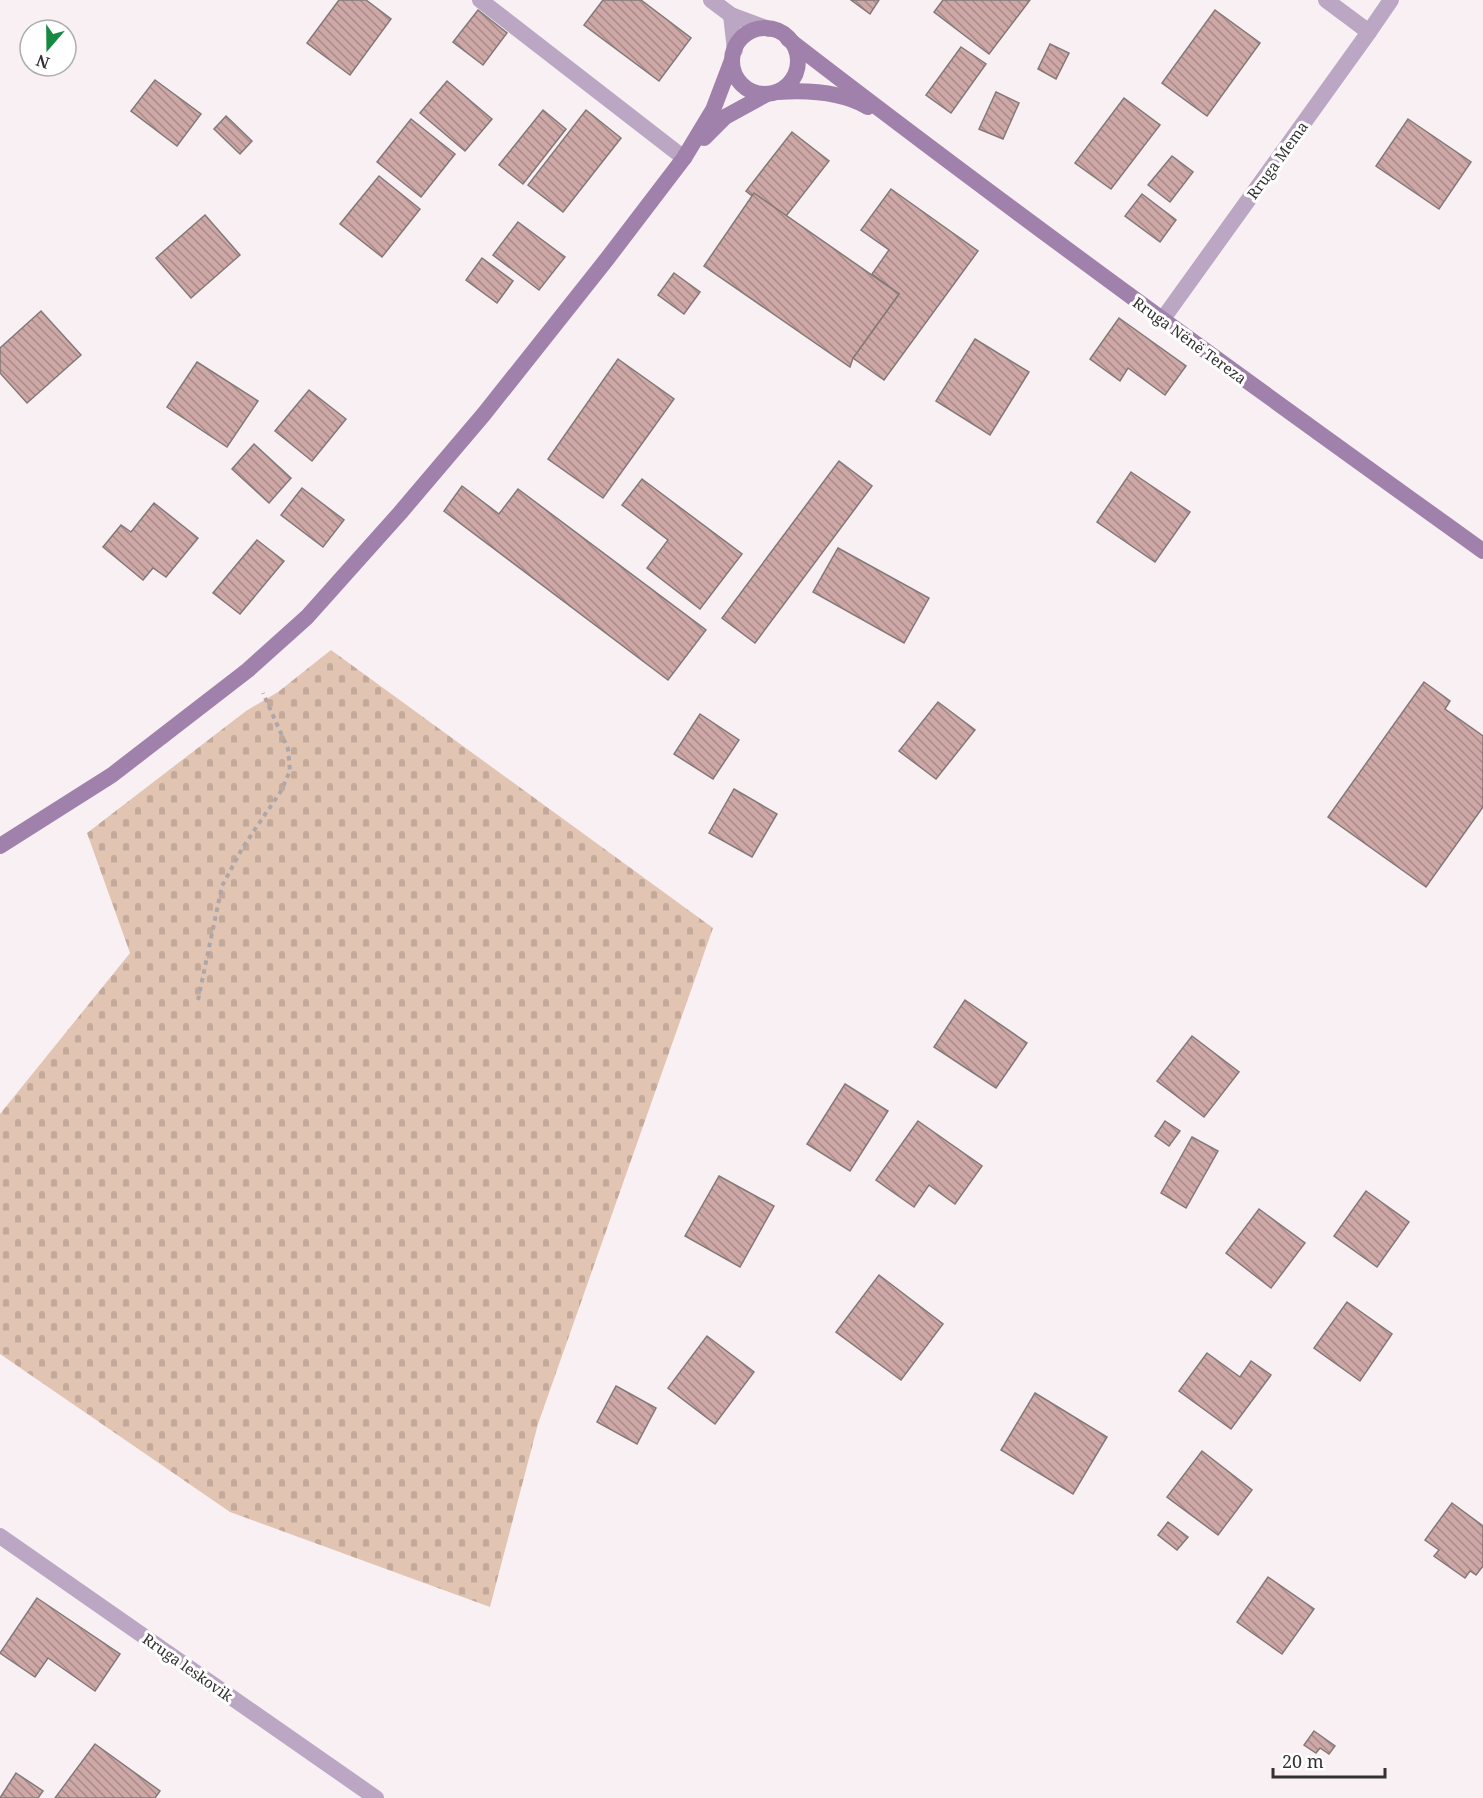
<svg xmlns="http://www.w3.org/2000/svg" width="1483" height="1798" viewBox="0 0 1483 1798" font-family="'Noto Serif',serif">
<defs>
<pattern id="cemetery-stones" width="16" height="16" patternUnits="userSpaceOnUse" patternTransform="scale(1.5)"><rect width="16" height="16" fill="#e2c4b2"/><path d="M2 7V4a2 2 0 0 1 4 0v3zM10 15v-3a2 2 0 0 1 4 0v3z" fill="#c2a99a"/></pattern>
<pattern id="building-back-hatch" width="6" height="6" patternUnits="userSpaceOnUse" patternTransform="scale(1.5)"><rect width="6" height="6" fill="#cea8a6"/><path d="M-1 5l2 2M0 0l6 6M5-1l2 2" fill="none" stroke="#a88988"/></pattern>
</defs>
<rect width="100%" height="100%" fill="#f9f0f4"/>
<polygon fill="url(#cemetery-stones)" points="331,650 713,928 538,1424 490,1607 230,1512 0,1354 0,1114 130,953 87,833 246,711 278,692"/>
<g fill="url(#building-back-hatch)" stroke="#827978" stroke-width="1.5">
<polygon points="339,0 366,0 391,19 350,75 307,43"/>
<polygon points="603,0 641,0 691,38 659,81 584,25"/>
<polygon points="851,0 879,0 870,14"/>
<polygon points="943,0 1030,0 989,54 934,12"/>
<polygon points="478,10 507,33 483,65 453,42"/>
<polygon points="1215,10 1260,43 1207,116 1162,83"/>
<polygon points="1050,44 1069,53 1056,79 1038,69"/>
<polygon points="961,47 986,64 951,113 926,95"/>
<polygon points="155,80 201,114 177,146 131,111"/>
<polygon points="447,81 492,119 465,151 420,113"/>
<polygon points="996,92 1019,103 1003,139 979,129"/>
<polygon points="1124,98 1160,125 1111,189 1075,163"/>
<polygon points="543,110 566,129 523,184 499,165"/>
<polygon points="586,110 621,138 563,212 528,185"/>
<polygon points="226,116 252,141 240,154 214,129"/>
<polygon points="411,119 455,154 421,197 377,162"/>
<polygon points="1408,119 1471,162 1439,209 1376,166"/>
<polygon points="792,132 829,161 783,220 746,191"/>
<polygon points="1172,156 1193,172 1170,202 1148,185"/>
<polygon points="379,176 420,209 382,257 340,224"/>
<polygon points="891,189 978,251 884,380 853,358 899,294 872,274 889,250 861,230"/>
<polygon points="754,193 899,294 853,358 850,367 704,266"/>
<polygon points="1142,194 1176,220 1160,242 1125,216"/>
<polygon points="205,215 240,255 191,298 156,258"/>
<polygon points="518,222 565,257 539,290 493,255"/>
<polygon points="482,258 513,281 497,303 466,280"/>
<polygon points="674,273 700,292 684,314 658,295"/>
<polygon points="41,311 81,355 27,403 0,373 0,348"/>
<polygon points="1119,318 1186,366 1165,395 1128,368 1120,381 1090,359"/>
<polygon points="975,339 1029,372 990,435 936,401"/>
<polygon points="618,359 674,399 603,498 548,459"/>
<polygon points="197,362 258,401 227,447 167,407"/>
<polygon points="309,390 346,419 312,461 275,431"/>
<polygon points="254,444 291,478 269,503 232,469"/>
<polygon points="839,461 872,486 755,643 722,618"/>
<polygon points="1131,472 1190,512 1155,562 1097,522"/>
<polygon points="642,479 742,554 700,609 647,568 668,540 622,505"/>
<polygon points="462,486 499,514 518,489 706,630 668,680 444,511"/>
<polygon points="302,488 344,520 323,547 281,515"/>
<polygon points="154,503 198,538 166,577 153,568 143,580 103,547 121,525 131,532"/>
<polygon points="257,540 284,561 240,614 213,593"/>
<polygon points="838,548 929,598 904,643 813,592"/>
<polygon points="1424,682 1450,701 1445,709 1483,736 1483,807 1426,887 1328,817"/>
<polygon points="938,702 975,730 936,779 899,751"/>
<polygon points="700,714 739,740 713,779 674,754"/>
<polygon points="734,789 777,814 752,857 709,833"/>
<polygon points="965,1000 1027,1043 996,1088 934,1047"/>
<polygon points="1192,1036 1239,1072 1204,1117 1157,1081"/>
<polygon points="845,1084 888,1111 850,1171 807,1144"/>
<polygon points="918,1121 982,1166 955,1204 929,1185 914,1207 876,1180"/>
<polygon points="1165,1121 1180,1131 1169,1146 1155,1136"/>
<polygon points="1192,1137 1218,1151 1186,1208 1161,1193"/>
<polygon points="719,1176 774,1206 740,1267 685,1236"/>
<polygon points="1366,1191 1409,1222 1377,1267 1334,1236"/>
<polygon points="1259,1209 1305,1243 1271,1288 1226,1253"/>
<polygon points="879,1275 943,1324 901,1380 836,1332"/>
<polygon points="1347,1302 1392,1334 1360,1381 1314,1348"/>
<polygon points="707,1336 754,1372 715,1424 668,1388"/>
<polygon points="1207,1353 1240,1377 1251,1361 1271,1375 1231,1429 1179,1391"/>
<polygon points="616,1386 656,1408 637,1444 597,1422"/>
<polygon points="1035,1393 1107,1437 1073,1494 1001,1450"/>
<polygon points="1202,1451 1252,1490 1218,1535 1167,1497"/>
<polygon points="1452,1503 1483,1526 1483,1566 1476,1575 1470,1571 1465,1578 1434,1556 1439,1550 1425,1540"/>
<polygon points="1168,1522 1188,1537 1177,1550 1158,1535"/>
<polygon points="1268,1577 1314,1609 1282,1654 1237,1622"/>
<polygon points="37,1598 120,1654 95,1691 48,1658 35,1677 0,1653"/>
<polygon points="1314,1731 1335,1746 1329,1754 1320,1748 1316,1753 1304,1745"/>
<polygon points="95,1744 160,1791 155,1798 55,1798"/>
<polygon points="16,1773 43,1791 38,1798 0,1798"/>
</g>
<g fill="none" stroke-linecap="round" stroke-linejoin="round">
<polyline stroke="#aea7aa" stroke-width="4" stroke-dasharray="4.5 4.5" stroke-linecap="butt" points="198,1000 222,886 243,847 281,791 290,771 288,749 263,693"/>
<polyline stroke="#bba7c4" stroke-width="16" points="1369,32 1391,0"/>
<g stroke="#bba7c4" stroke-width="16">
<polyline points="480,0 684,158"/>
<polyline points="1162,320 1369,32 1326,0"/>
<polyline points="0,1536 376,1798"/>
</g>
<g stroke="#bba7c4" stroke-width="16">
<polyline points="711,0 731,15 769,29"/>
<polyline points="731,15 735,50"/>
</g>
<g stroke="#a081ac" stroke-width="16">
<circle cx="765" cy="61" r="33"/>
<path d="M 788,39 C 1016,215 1249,383 1483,551"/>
<path d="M 778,92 C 807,90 842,92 868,107"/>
<polyline points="704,138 725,117 767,94"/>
<polyline points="0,846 112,775 248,670 307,617 400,513 484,414 607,259 684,158 713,110 732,60"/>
</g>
</g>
<g text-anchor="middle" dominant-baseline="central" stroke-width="6" stroke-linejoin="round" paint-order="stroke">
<g font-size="15" fill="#343133" stroke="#fff">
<text transform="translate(1277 160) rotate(-54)">Rruga Mema</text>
<text transform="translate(1190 340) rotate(36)">Rruga Nënë Tereza</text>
<text transform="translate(188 1667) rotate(35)">Rruga leskovik</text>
</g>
</g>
<g transform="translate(48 48) rotate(200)"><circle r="28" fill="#ffffff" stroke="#aeadad" stroke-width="1.5"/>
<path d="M0-4.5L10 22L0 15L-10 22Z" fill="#168a43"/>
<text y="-9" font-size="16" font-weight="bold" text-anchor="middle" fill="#343133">N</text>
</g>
<path d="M1273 1768v9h112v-9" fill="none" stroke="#343133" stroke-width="3"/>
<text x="1282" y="1768" font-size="18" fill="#343133" stroke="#ffffff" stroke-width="4.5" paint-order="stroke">20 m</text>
</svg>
